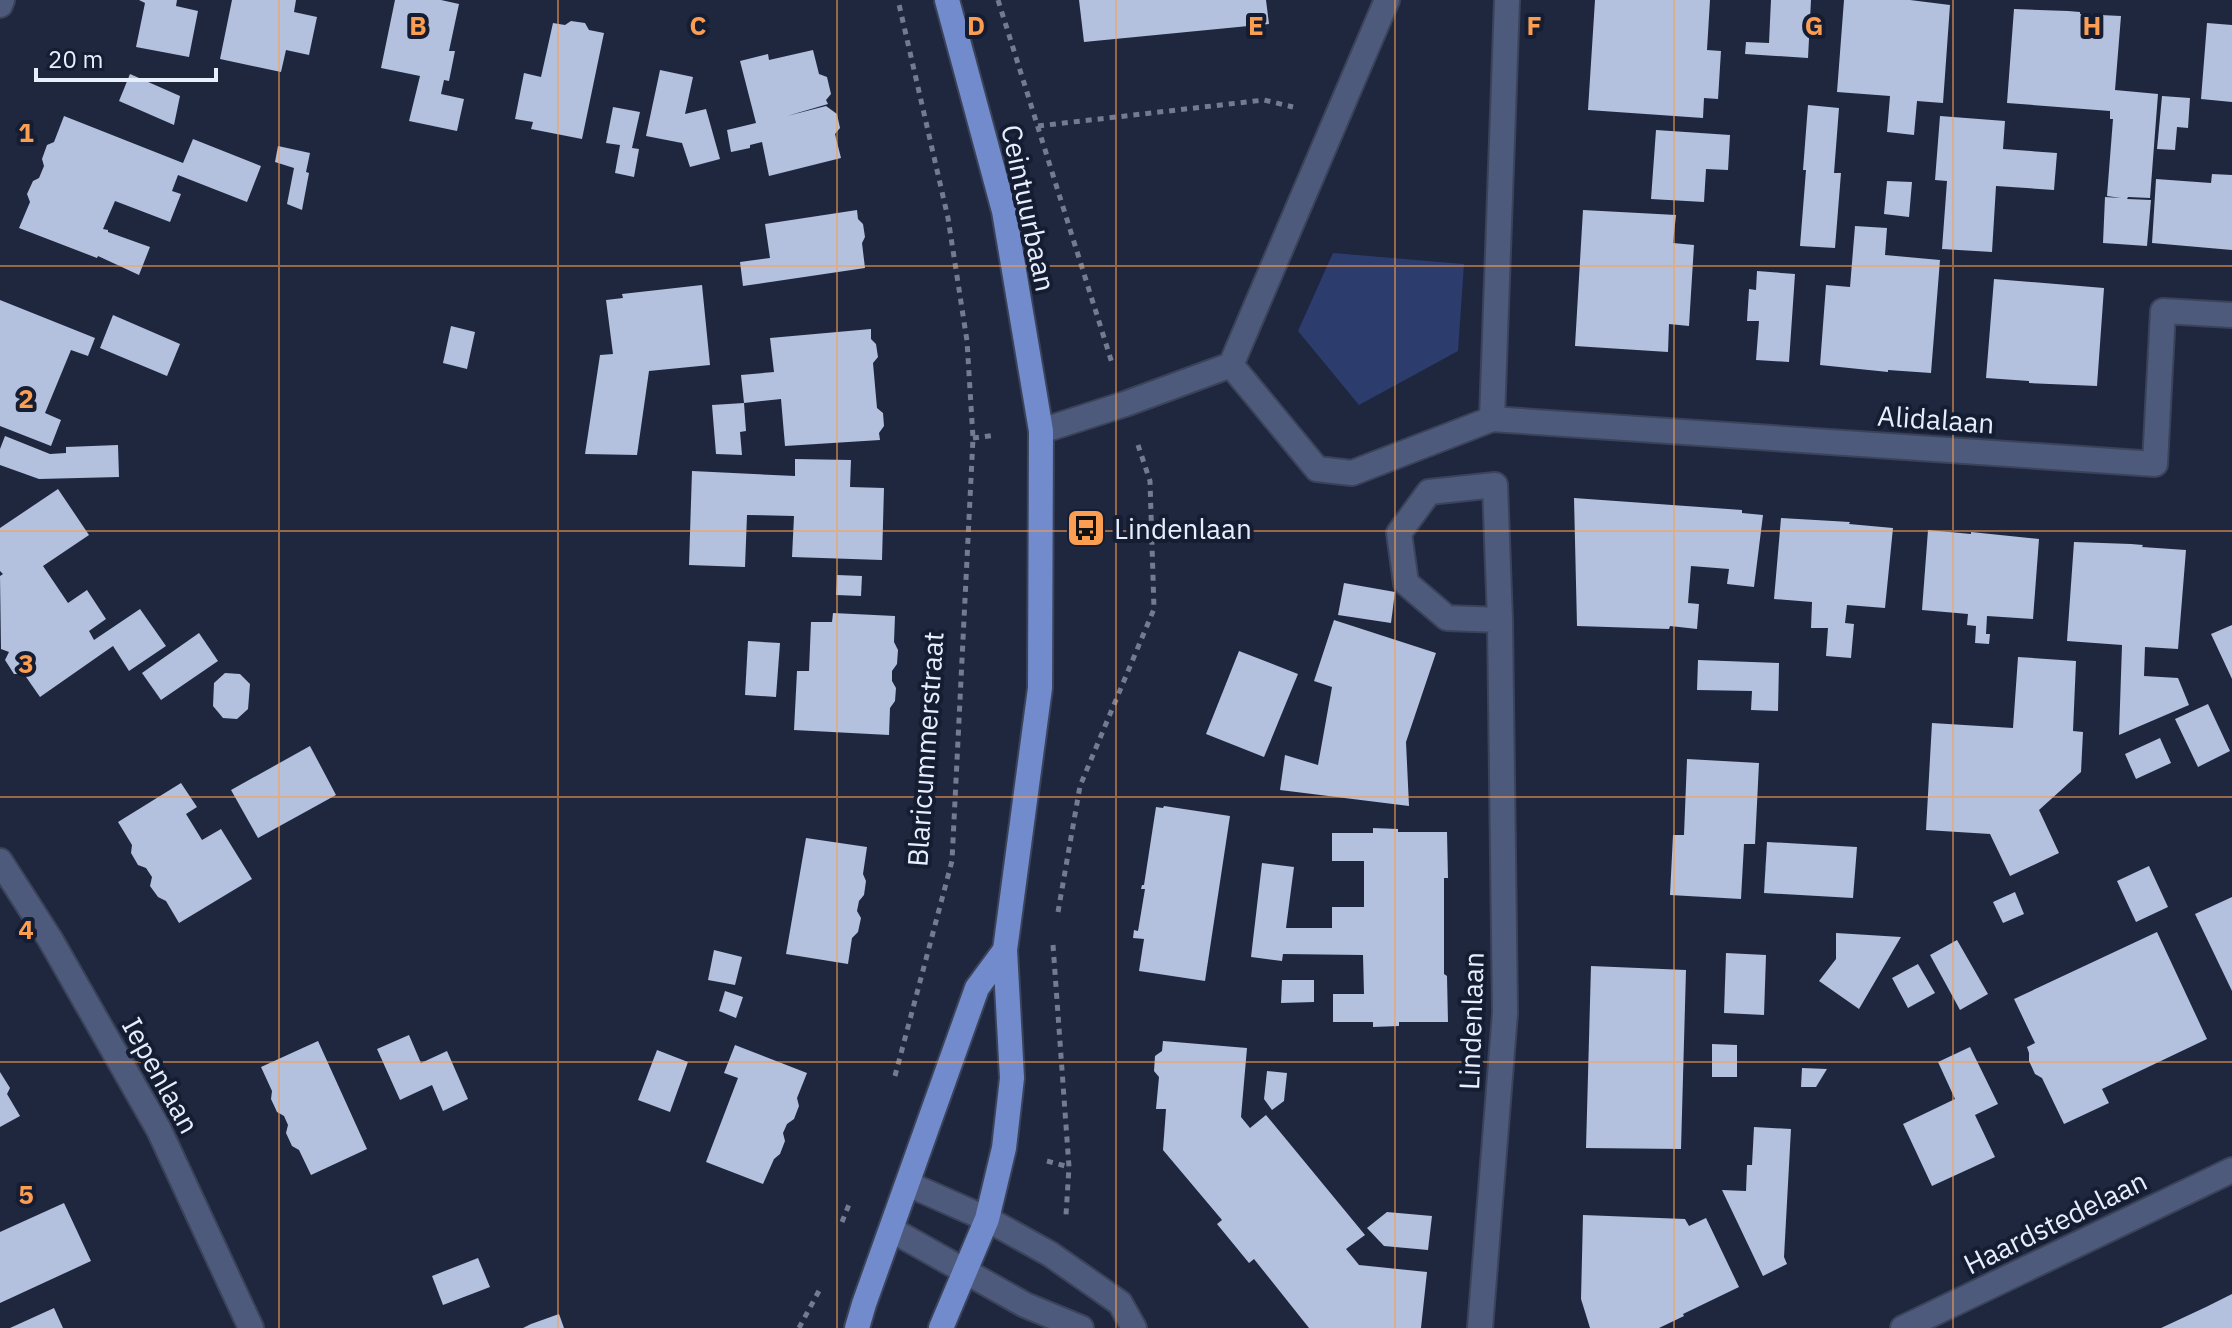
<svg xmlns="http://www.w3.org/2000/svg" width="2232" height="1328" viewBox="0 0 2232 1328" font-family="'IBM Plex Sans',sans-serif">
<rect width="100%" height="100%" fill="#1e273e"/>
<polygon fill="#2c3c6d" points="1333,253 1464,264 1458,351 1359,405 1298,331"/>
<g fill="#b3c0de">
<polygon points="139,0 177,0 176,6 198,11 189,57 136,47 145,3"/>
<polygon points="232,0 296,0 294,12 317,17 309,55 286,50 281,72 220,59"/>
<polygon points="395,0 441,0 459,4 449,51 455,51 449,81 444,80 441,94 464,99 457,131 409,121 420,76 381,68"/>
<polygon points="1079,0 1266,0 1269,24 1084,42"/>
<polygon points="1595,0 1710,0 1707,50 1721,51 1718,99 1704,98 1703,118 1588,110"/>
<polygon points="1771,0 1811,0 1808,58 1745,54 1746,42 1769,43"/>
<polygon points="1844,0 1910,0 1950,5 1943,103 1917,101 1914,135 1887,132 1890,96 1837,92"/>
<polygon points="2014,9 2068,11 2080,12 2080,14 2121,16 2115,90 2158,94 2150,198 2128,197 2127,199 2151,200 2147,246 2103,243 2105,197 2121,198 2107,196 2113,119 2110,119 2110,111 2007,103"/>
<polygon points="571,21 585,23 589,30 604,33 582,139 531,129 533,122 515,119 524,73 541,77 553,23 565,25"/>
<polygon points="2207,23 2232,25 2232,102 2201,99"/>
<polygon points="813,50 819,74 827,77 831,94 826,100 828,104 787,116 826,106 837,114 840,128 835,134 841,158 769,176 762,142 750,145 750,148 731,152 727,130 756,123 740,61 768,54 769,60"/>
<polygon points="660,70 693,77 685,114 706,109 720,159 690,167 682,143 646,136"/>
<polygon points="130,74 180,96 174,125 119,101"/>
<polygon points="2162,96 2190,98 2188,128 2177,127 2175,150 2157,149"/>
<polygon points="1808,105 1839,108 1834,173 1841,173 1835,248 1800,246 1806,170 1803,170"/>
<polygon points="613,107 640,112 632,148 639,149 634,177 615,173 620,145 606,143"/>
<polygon points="64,116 183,163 193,139 261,166 247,202 178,175 172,191 181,194 170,222 115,201 103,229 108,230 108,232 150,247 139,275 98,256 97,258 19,228 30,202 27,194 33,181 39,178 44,166 42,159 47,145 54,142"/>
<polygon points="1940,116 2005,121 2003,149 2057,153 2054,190 1996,186 1992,252 1942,249 1947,181 1935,180"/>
<polygon points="1656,130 1730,135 1728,170 1706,169 1704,202 1651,199"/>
<polygon points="278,146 310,153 306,172 309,173 302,210 287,204 294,168 275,162"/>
<polygon points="2212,174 2232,175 2232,250 2152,243 2156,179 2211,183"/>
<polygon points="1887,181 1912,182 1909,217 1884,214"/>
<polygon points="857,210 858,219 863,224 865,237 862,243 865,268 743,286 740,262 770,258 765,224"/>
<polygon points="1583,210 1676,215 1673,243 1694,245 1689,326 1669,324 1668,352 1575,346"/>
<polygon points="1855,226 1887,228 1885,255 1940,260 1931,373 1888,370 1888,372 1820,365 1826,285 1850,287"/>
<polygon points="1757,271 1795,274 1789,362 1756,360 1759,321 1747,321 1749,289 1756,290"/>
<polygon points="1994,279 2104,288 2097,386 2029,383 2029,381 1986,378"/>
<polygon points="702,285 710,365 649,371 637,455 585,454 600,355 613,354 606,300 623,298 622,294"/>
<polygon points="0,300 95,338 88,356 71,350 45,413 61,420 51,446 0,426"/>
<polygon points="113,315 180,344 167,376 100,348"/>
<polygon points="451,326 475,332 467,369 443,363"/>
<polygon points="871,329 871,339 876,344 878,357 873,363 877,408 883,413 884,426 879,433 880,440 785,446 781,399 744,403 741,375 774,372 770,338"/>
<polygon points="744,403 746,431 740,432 742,455 716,454 712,405"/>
<polygon points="5,436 50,454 66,453 66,447 118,445 119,477 39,479 0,465 0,449"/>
<polygon points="795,459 851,460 850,487 884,488 882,560 792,557 794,516 747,515 745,567 689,565 692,471 795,476"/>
<polygon points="58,489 89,535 43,566 68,603 87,590 106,619 89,631 94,640 140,609 166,646 129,671 113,646 40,697 24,674 14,674 5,660 9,652 1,649 0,576 3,574 0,571 0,528"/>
<polygon points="1574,498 1742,510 1742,513 1763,515 1754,587 1727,584 1729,569 1691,566 1688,603 1699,604 1697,629 1670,626 1669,629 1577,626"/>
<polygon points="1781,518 1850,522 1849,524 1893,528 1885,608 1847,605 1845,623 1854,624 1851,658 1826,656 1828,628 1811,628 1812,602 1774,599"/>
<polygon points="1928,530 1971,534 1971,532 2039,539 2033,619 1987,616 1986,634 1990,634 1989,644 1975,643 1976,626 1967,625 1968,614 1922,610"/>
<polygon points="2074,542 2131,544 2143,545 2142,547 2186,550 2178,649 2145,647 2144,676 2178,678 2189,705 2119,735 2122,645 2067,641"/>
<polygon points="837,575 862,576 861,596 836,595"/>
<polygon points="1344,583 1395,592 1391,623 1338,615"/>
<polygon points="833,613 895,616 894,642 898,650 897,664 892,671 892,681 896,688 895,701 890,708 889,735 794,730 797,671 809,671 811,622 832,622"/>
<polygon points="1334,620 1436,653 1406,742 1409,806 1280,790 1285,755 1318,765 1332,687 1314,681"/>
<polygon points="2232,625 2232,679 2211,634"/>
<polygon points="199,633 218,661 161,700 142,673"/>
<polygon points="748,641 780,643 776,697 745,695"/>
<polygon points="1239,651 1298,674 1264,757 1206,734"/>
<polygon points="2018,657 2076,661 2073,731 2083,732 2081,772 2039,810 2059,853 2010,876 1990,834 1926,830 1932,723 2013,728"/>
<polygon points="1698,660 1779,663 1778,711 1751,710 1752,691 1697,690"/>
<polygon points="225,673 240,674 250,684 248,709 237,719 223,718 213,706 214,683"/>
<polygon points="2208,704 2230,751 2198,767 2175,719"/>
<polygon points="2160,738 2171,763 2136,779 2125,754"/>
<polygon points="310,746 336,795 258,838 231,790"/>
<polygon points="1687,759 1759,763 1755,844 1744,844 1741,899 1670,895 1673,835 1684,835"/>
<polygon points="181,783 197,807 186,814 202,840 221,829 252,879 179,923 166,901 158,897 150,886 152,877 146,868 138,865 131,853 132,845 118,822"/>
<polygon points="1164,806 1230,816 1205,981 1139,971 1144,939 1133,938 1134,930 1138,931 1145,889 1141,889 1142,885 1144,885 1156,807 1163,808"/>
<polygon points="1373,828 1398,829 1398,832 1447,832 1448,878 1444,878 1444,974 1447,976 1448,1022 1399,1022 1399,1026 1373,1027 1373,1022 1333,1022 1333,994 1364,994 1363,955 1283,954 1282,961 1251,957 1262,863 1294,867 1286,928 1332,928 1332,907 1364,907 1364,861 1332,861 1332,833 1373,833"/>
<polygon points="806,838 867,847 863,874 866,881 864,895 859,901 857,911 861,918 858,932 852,938 848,964 786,954"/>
<polygon points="1767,842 1857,847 1853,898 1764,893"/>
<polygon points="2149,866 2168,907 2136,922 2117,881"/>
<polygon points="2015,892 2024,914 2003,923 1993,902"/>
<polygon points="2232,897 2232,991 2195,914"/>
<polygon points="2157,932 2207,1039 2102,1089 2109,1103 2064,1124 2042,1078 2035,1074 2029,1061 2029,1053 2027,1047 2035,1043 2014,999"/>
<polygon points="1836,933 1901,937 1859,1009 1819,981 1836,959"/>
<polygon points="1957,940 1988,994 1960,1010 1930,955"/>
<polygon points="714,950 742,957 735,985 708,980"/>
<polygon points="1726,953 1766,955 1764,1015 1724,1013"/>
<polygon points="1918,964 1935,993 1908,1008 1892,978"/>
<polygon points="1591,966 1686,970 1681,1149 1586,1148"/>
<polygon points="1282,980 1314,980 1314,1002 1281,1003"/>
<polygon points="725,991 743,997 736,1018 719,1011"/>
<polygon points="409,1035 421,1063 447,1051 468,1099 443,1111 432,1085 400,1100 377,1049"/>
<polygon points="318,1041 367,1149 311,1175 299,1150 292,1146 286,1133 288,1125 284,1116 277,1112 271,1099 272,1091 261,1067"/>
<polygon points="1163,1041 1247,1048 1241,1117 1250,1128 1266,1115 1365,1235 1346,1249 1359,1265 1427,1272 1421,1328 1309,1328 1254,1259 1249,1263 1217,1224 1222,1220 1163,1150 1166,1109 1156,1109 1159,1077 1154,1071 1155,1056 1162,1051"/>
<polygon points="1712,1044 1737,1045 1737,1077 1712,1077"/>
<polygon points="735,1045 807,1073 797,1098 799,1106 794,1119 787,1124 783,1133 785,1141 780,1154 774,1159 763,1184 706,1162 738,1078 724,1073"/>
<polygon points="1970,1047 1998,1104 1975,1115 1995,1157 1932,1186 1903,1124 1955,1099 1938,1062"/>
<polygon points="657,1050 688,1062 670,1112 638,1100"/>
<polygon points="1802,1068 1827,1069 1816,1087 1801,1087"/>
<polygon points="1267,1071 1287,1073 1284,1101 1272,1110 1264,1099"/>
<polygon points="0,1072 10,1088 7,1094 20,1116 0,1127"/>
<polygon points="1754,1127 1791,1129 1784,1257 1787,1264 1763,1276 1722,1190 1746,1191 1747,1165 1752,1165"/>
<polygon points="64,1203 91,1261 0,1303 0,1232"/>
<polygon points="1387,1212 1432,1216 1428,1250 1384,1246 1367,1228"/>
<polygon points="1583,1215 1685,1219 1689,1226 1706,1218 1739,1287 1683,1314 1684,1316 1659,1328 1590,1328 1581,1299"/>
<polygon points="478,1258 490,1287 443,1305 432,1276"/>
<polygon points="2232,1294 2232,1328 2161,1328 2206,1307"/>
<polygon points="54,1308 63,1328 10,1328"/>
<polygon points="559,1314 564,1328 523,1328 531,1324"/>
</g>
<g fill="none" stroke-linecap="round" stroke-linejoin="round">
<defs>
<g id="minor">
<polyline points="1387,0 1231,365 1317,469 1352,473 1492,419 1507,0"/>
<polyline points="0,5 2,0"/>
<polyline points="1492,419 2155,464 2163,311 2232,315"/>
<polyline points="1041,431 1125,404 1231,365"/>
<polyline points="0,861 50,939 159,1130 251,1328"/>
<polyline points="908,1184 987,1219 1050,1254 1120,1303 1134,1328"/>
<polyline points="892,1230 1025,1305 1081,1328"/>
<polyline points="1480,1328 1505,1013 1500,620 1495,485 1429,492 1399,533 1406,583 1447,618 1500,620"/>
<polyline points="1903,1328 2232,1170"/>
</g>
<g id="major">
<polyline points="857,1328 864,1304 977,988 1005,950"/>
<polyline points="941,1328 987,1219 1004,1148 1012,1078 1005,950 1040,688 1041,431 1004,211 947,0"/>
</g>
</defs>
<use href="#minor" stroke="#3a4359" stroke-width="28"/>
<use href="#major" stroke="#3a4359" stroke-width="28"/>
<g stroke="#727b8f" stroke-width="5" stroke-dasharray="6 6" stroke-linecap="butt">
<polyline points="998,0 1112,363"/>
<polyline points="1038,126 1264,100 1293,107"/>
<polyline points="973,438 996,435"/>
<polyline points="1058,912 1080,786 1154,609 1150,481 1138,445"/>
<polyline points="1053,945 1069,1167 1066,1215"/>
<polyline points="895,1076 952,861 973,438 967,341 948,218 898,0"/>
<polyline points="1047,1161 1069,1167"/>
<polyline points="842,1222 850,1202"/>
<polyline points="799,1328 820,1289"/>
</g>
<use href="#minor" stroke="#4e5a7b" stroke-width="24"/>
<use href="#major" stroke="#728bcd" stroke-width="24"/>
</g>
<path fill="none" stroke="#fb9e51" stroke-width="2" stroke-opacity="0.55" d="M 279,0 L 279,1328M 558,0 L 558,1328M 837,0 L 837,1328M 1116,0 L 1116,1328M 1395,0 L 1395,1328M 1674,0 L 1674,1328M 1953,0 L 1953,1328M 0,266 L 2232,266M 0,531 L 2232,531M 0,797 L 2232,797M 0,1062 L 2232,1062"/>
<defs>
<symbol id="bus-square" viewBox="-11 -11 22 22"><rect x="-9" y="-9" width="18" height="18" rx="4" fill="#fb9e51" stroke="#151d33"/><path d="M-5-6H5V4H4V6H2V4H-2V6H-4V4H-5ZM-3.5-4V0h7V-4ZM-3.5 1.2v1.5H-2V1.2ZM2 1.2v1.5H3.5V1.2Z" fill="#111"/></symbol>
</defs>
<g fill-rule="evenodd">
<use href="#bus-square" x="1064" y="506" width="44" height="44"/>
</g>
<g text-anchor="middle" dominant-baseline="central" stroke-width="8" stroke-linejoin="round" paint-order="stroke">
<g font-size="28" fill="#e7eefe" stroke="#151d33">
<text transform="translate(1029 208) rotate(78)">Ceintuurbaan</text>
<text transform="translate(1936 419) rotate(4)">Alidalaan</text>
<text transform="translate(925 749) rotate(-86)">Blaricummerstraat</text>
<text transform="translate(1471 1021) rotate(-88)">Lindenlaan</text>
<text transform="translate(161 1075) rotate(61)">Iepenlaan</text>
<text transform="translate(2055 1222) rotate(-26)">Haardstedelaan</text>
</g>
<g font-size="28" fill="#e7eefe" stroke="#151d33" text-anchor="start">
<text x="1114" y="528">Lindenlaan</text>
</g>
</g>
<g font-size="26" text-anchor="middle" font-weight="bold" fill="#fb9e51" stroke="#151d33" stroke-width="8" stroke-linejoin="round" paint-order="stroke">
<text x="418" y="35">B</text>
<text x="698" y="35">C</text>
<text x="976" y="35">D</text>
<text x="1256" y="35">E</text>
<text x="1534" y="35">F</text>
<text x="1814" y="35">G</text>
<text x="2092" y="35">H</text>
<text x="26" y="142">1</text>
<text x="26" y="408">2</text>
<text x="26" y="673">3</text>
<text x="26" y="939">4</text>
<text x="26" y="1204">5</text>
</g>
<path d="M36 68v12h180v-12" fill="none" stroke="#e7eefe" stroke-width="4"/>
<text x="48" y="68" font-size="24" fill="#e7eefe" stroke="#151d33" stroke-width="6" paint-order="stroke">20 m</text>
</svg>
